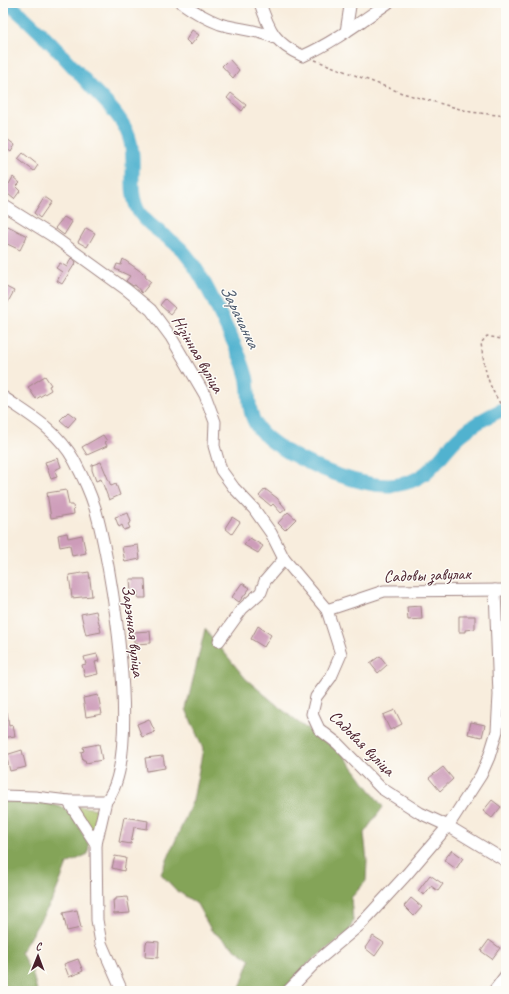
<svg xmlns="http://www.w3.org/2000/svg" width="509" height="994" viewBox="0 0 509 994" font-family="Caveat,sans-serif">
<rect width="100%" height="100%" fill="#fdfcf7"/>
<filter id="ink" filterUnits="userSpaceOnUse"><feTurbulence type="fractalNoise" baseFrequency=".025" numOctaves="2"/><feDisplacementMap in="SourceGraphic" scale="8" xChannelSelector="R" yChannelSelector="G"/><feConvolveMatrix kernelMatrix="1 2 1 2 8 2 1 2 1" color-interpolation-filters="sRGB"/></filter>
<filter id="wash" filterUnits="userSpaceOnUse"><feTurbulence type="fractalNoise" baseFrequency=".012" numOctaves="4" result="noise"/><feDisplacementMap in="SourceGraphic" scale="16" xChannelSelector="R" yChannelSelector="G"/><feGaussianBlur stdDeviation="0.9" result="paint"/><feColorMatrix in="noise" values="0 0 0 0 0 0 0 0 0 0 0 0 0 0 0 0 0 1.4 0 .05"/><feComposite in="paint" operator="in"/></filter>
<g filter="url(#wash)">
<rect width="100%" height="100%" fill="#f8eddd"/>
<polygon fill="#a6bd63" stroke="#786e47" points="75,806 98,809 95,818 94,836"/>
<g fill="#84a459" stroke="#676242">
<polygon points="205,629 246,679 296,721 342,753 383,807 364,833 367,861 366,881 351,898 353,921 349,932 312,960 282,991 239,991 250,960 211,930 197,904 176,890 161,874 193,800 203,749 186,709"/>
<polygon points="3,801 46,803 65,808 74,818 89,845 88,854 67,864 53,899 21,952 27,965 32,971 37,991 3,991"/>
</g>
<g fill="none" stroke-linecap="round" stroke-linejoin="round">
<path stroke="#51b2cf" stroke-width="14" d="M 8,3 C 39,29 66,59 93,89 C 106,103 123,118 129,137 C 138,161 126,189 139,212 C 150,229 171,237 184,252 C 203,275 216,306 229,333 C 236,347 243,362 247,378 C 250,395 247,413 258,428 C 279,456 361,490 396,485 C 432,480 437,456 461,435 C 474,424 490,415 506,408"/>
</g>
<g id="blocks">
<g fill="#cd9cb9">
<polygon points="192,30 199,35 191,45 186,40"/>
<polygon points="229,59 239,70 233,78 222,66"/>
<polygon points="231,93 246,105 242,111 227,98"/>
<polygon points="3,136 15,145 11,152 3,146"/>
<polygon points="23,153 38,165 34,171 18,159"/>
<polygon points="13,177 20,183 16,187 20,191 14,199 3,190 3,187 7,183 9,184"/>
<polygon points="44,197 51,202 40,218 34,213"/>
<polygon points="64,217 72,222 64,235 55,228"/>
<polygon points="8,226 27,236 20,250 3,242 3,235"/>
<polygon points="86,228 95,233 87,247 78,242"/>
<polygon points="71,258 76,262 62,284 57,281 62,272 56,268 60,263 67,267"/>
<polygon points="123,259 146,275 145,277 151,282 142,293 135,285 133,286 126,281 130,276 115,269 117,264 121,265"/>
<polygon points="6,287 14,291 3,311 3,293"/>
<polygon points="165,299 175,308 170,314 160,305"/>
<polygon points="45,376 51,385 49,386 51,390 36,399 28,387"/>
<polygon points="68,412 76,418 68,427 60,420"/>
<polygon points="103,435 107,441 105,442 107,446 87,455 82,447"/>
<polygon points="58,458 61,467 55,470 57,477 51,479 45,462"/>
<polygon points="101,462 111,486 116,484 120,495 109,500 101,479 96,481 92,470 92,465"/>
<polygon points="265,489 277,498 286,509 281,513 273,504 271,506 259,496"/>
<polygon points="66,490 69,505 73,505 74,514 51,518 47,493"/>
<polygon points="288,512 296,519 285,530 278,523"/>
<polygon points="128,513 131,522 128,524 130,528 124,530 122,525 119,527 115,517"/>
<polygon points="232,517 240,522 232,534 225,528"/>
<polygon points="67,533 68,538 82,535 86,553 72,556 70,545 60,547 58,535"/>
<polygon points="250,538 263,546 258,553 244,545"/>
<polygon points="138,545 140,559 125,562 122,547"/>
<polygon points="89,572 92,596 72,598 69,575"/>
<polygon points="130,579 145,579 146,598 138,598 138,592 131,593"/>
<polygon points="242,583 250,588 239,602 232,597"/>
<polygon points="421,606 422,619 408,620 407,607"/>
<polygon points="96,611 101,632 86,635 81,614"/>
<polygon points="459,616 475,616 475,629 465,630 465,632 459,632"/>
<polygon points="258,626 271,635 264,647 251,639"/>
<polygon points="150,631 151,643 134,644 134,632"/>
<polygon points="97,654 99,661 95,662 98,674 85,677 82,665 86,664 84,657"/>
<polygon points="380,656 387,665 378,673 370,663"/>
<polygon points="98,695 102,714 86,717 83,698"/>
<polygon points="395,710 402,724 390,730 383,715"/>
<polygon points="3,712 7,712 9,726 13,725 15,736 3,738"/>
<polygon points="149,719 155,732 142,737 137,724"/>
<polygon points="471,722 485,725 482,737 468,734"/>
<polygon points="99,744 102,760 86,763 85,760 83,760 81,752 84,751 83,747"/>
<polygon points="22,750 26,767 10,771 6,755"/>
<polygon points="163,756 165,768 147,771 145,758"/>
<polygon points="443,767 453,779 440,791 429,778"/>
<polygon points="492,800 501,807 492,818 483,811"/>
<polygon points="124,817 148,821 147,829 134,827 131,844 119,842"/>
<polygon points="452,850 463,858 456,869 444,860"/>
<polygon points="115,856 126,858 124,871 112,868"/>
<polygon points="430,875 443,884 438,891 431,886 424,895 418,891"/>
<polygon points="127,897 130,913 114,914 113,900 116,900 116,898"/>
<polygon points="411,898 422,907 414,916 404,906"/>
<polygon points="77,910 81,928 67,931 63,913"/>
<polygon points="373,936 384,943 375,956 365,948"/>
<polygon points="489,940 500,948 492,959 481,951"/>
<polygon points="148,941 159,942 158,958 145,957 146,943"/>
<polygon points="78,959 83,971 69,977 64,964"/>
</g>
</g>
</g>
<g filter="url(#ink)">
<use href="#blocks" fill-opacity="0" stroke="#a18684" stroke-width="1"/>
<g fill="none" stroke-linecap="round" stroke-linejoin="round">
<defs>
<g id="minor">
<path d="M 182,3 C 193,11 207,19 220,24 C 239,30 258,29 275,38"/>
<path d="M 260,3 C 269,30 275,44 303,56 C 334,42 360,22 388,3"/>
<polyline points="346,32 350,6 349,3"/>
<polyline points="3,205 51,235 127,290 151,310 171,337 205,395 215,422 214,446 221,470 234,488 254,509 271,533 284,559 327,610 341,654 331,677 316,697 312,714 319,729 337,743 381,788 420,813 448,826 506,861"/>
<path d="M 3,397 C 31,416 57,430 74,460 C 82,475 90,492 95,508 C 111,563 144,758 106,801 L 68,801 L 35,797 L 3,796"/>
<polyline points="327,610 384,591 506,590"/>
<polyline points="219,641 242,609 261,592 265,581 284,559"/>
<polyline points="68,801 96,844 106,801"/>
<polyline points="96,844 97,920 101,943 122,991"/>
<polyline points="288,991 316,962 361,924 407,874 448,826 481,775 489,757 497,731 499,695 495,590"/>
<polyline points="494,991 506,975"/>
</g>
</defs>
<use href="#minor" stroke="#a18684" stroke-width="13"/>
<g stroke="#a18684" stroke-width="1.5" stroke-dasharray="3 3" stroke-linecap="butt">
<polyline points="315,60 402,93 471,112 506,116"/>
<path d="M 506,340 L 487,336 L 481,343 C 485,373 488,387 506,412"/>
</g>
<use href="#minor" stroke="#fff" stroke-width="11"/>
</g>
</g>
<g text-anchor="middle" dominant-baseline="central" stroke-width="3" stroke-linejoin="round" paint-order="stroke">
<g font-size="17" fill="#4a1f2b" stroke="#fdfcf7">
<text transform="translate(198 354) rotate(60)">Нізінная вуліца</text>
<text transform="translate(427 575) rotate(-2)">Садовы завулак</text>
<text transform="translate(133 631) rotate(83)">Зарэчная вуліца</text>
<text transform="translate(362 743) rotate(45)">Садовая вуліца</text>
</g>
<g font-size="18" font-style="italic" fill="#4d5a6d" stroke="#fdfcf7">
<text transform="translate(240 316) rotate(64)">Зарачанка</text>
</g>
</g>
<rect width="509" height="994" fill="none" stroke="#fdfcf7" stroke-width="16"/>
<g transform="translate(38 956) rotate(1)" stroke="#fdfcf7" stroke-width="3" paint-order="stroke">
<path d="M0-3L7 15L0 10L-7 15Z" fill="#4a1f2b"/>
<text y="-6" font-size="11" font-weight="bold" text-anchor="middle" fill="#4a1f2b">С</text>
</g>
</svg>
